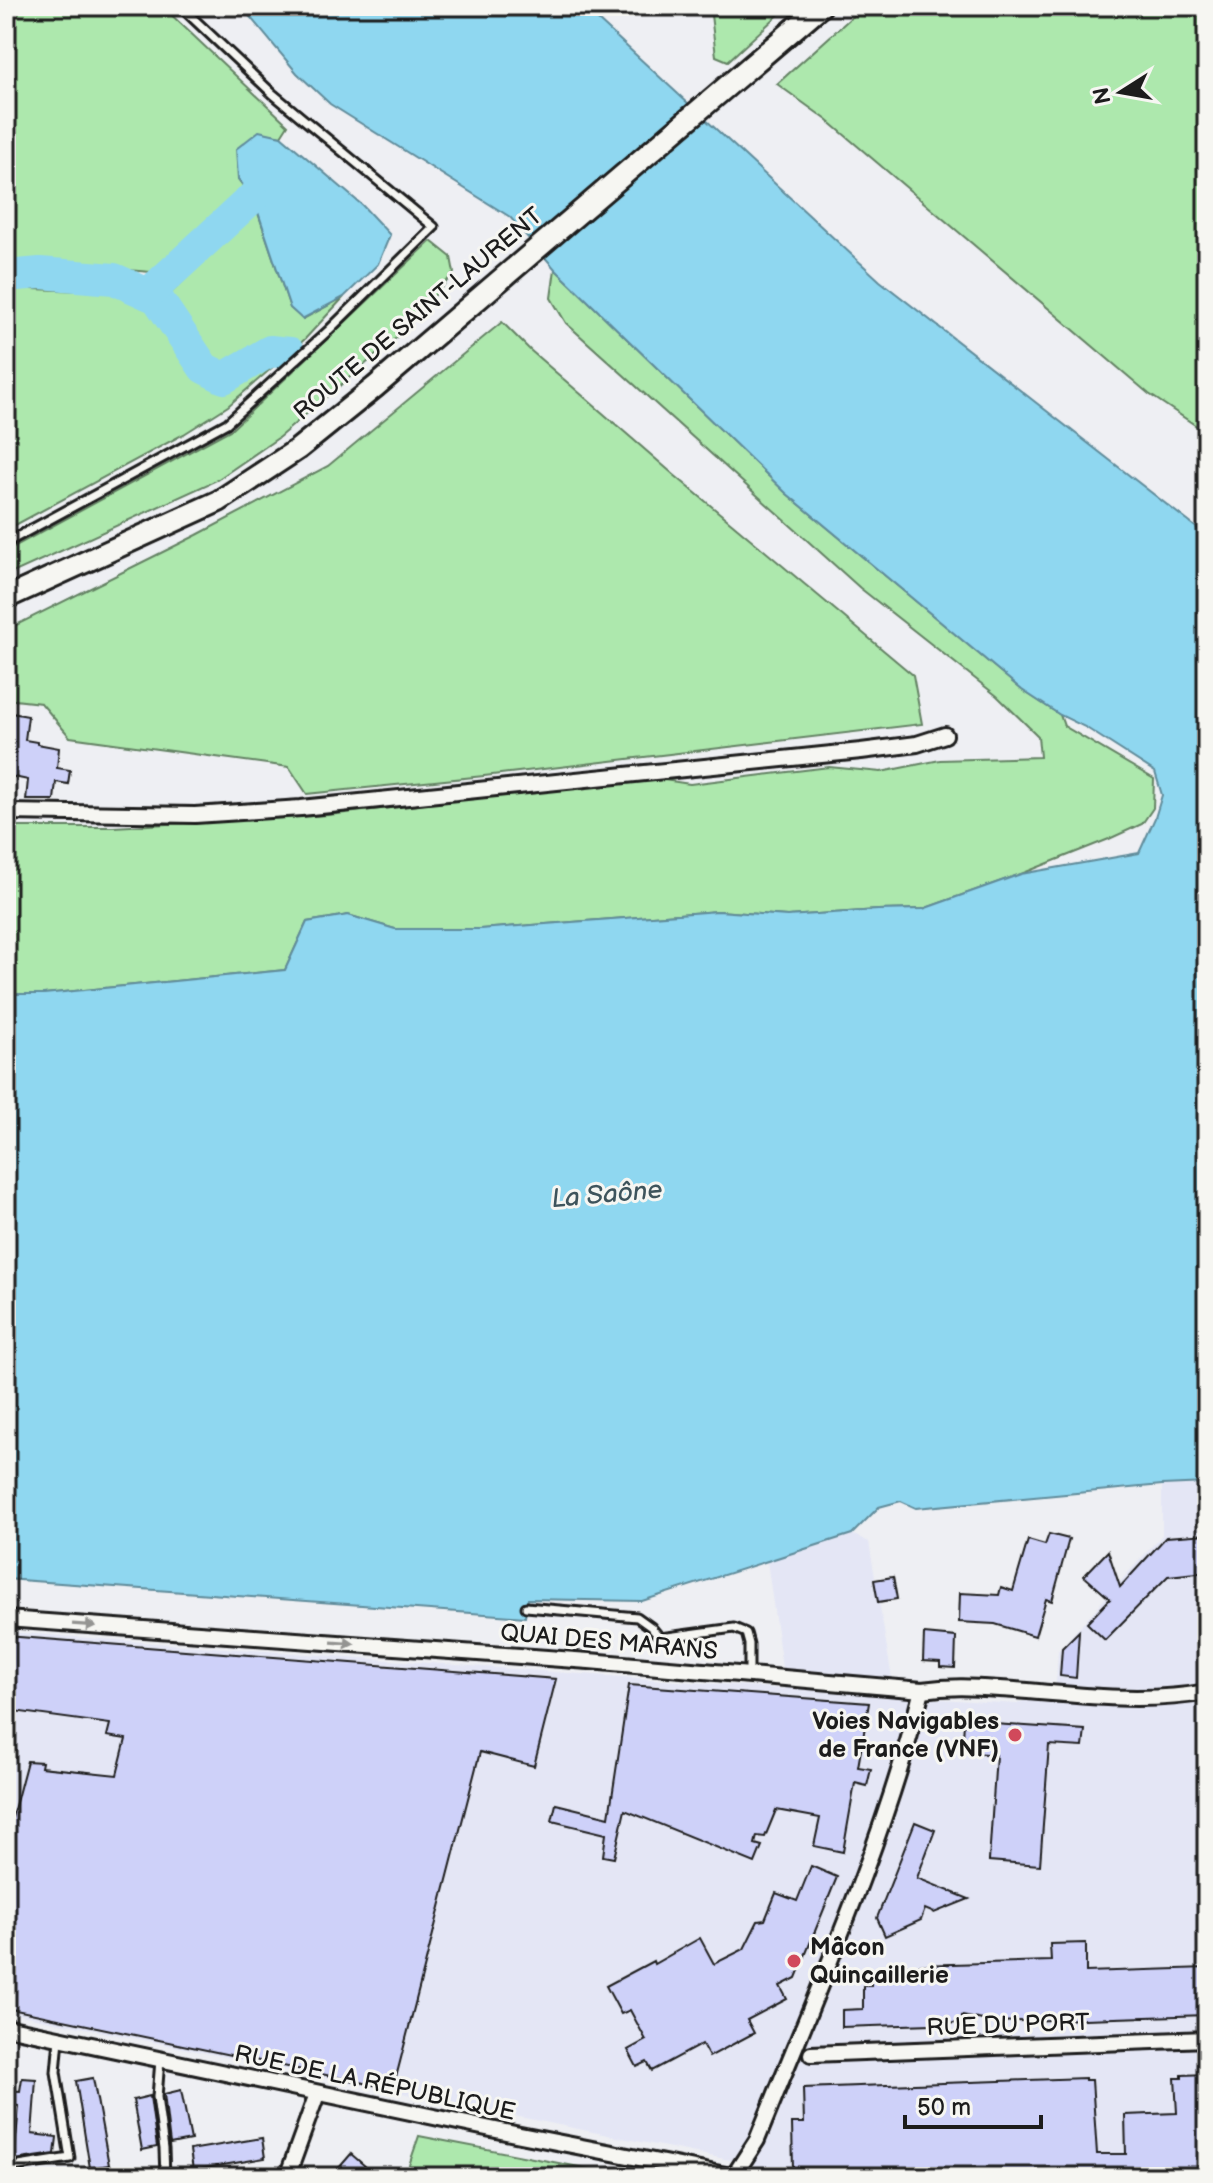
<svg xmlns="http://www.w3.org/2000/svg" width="1213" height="2183" viewBox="0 0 1213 2183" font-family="'Balsamiq Sans',sans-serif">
<rect width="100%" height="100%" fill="#eeeff3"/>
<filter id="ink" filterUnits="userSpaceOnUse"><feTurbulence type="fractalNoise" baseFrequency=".0125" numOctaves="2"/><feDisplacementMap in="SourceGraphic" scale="16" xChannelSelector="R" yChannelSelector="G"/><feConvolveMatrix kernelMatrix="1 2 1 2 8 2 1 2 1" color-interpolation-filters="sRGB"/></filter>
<g filter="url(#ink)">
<polygon fill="#e4e6f5" points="1207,1483 1207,1666 1201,1668 1207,1680 1207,2177 750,2177 754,2165 6,2012 6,1632 785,1689 767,1561 852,1534 869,1542 895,1696 1017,1704 1056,1685 1058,1651 1162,1535 1162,1485"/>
<g fill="#ade8ad" stroke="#648264" stroke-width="2">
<polygon points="6,6 162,6 288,125 281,136 259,132 238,179 246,190 151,272 18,261 6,262"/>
<polygon points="701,6 788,6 728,61 716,56 711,15"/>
<polygon points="864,6 1207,6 1207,433 1149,394 827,120 777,84"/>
<polygon points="257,210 290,308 303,319 344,297 305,339 228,406 184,434 6,530 6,288 110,292 146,308 171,293"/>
<polygon points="431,241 451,257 454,273 402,333 278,438 217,480 6,576 6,551 232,429"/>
<polygon points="555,269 786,493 1022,690 1060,715 1064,726 1154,779 1153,808 1142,824 1109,839 1021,874 923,909 878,910 787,916 718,911 480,929 395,929 348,915 307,922 285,970 44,994 6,994 6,827 113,827 328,815 651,778 690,784 829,767 881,772 940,760 1040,757 1038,736 997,696 860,588 566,323 551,298"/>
<polygon points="502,322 530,350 673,474 913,675 922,724 484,776 307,794 289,767 70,737 41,703 6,699 6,630 197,535 328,466"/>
<polygon points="419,2136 631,2177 405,2177"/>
</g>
<g fill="#8fd7f0" stroke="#618c9b" stroke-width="2">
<polygon points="241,6 583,6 880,281 1207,536 1207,1483 1162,1485 916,1508 901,1501 879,1507 852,1534 642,1601 528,1599 525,1617 6,1579 6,994 44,994 285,970 307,922 348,915 395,929 480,929 718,911 787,916 878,910 923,909 1021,874 1139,853 1155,818 1162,795 1155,772 1085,727 1060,715 1022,690 786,493 555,269 510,217 330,104 297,73"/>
<polygon points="259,131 281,136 362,205 390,235 378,264 344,297 302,319 290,308 253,197 238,179 236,149"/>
</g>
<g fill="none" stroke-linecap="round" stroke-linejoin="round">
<g stroke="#8fd7f0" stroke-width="32">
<polyline points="6,276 40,273 114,279 157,298 204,368 224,378 270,351 290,353"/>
<polyline points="148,294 253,197"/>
</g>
</g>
<g fill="#ced1f9" stroke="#1c1c1c" stroke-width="2">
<polygon points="6,712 28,716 25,740 37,742 37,744 59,748 57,768 70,770 68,784 56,782 54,800 26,800 28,780 9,776 10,766 6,765"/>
<polygon points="1049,1534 1069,1539 1052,1601 1046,1599 1035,1636 995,1624 959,1622 960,1593 999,1595 1001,1587 1013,1591 1028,1540 1045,1545"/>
<polygon points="1207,1534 1207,1572 1168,1576 1105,1640 1087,1623 1110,1599 1084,1576 1108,1551 1120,1587 1166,1537"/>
<polygon points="893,1577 897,1599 878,1602 874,1580"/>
<polygon points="1079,1631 1076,1678 1060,1676 1062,1648"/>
<polygon points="924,1634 956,1637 955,1668 940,1667 940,1662 923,1661"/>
<polygon points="6,1636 556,1679 534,1766 480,1752 393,2089 6,2008 6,1840 27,1761 42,1762 41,1767 117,1775 126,1739 107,1736 110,1724 6,1710"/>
<polygon points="629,1685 869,1703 858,1767 871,1769 867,1786 855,1783 843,1852 814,1846 820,1818 776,1810 765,1837 757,1836 755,1844 762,1846 755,1863 625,1810 614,1858 603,1856 606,1834 552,1821 556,1804 609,1817"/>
<polygon points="964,1722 1085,1730 1083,1747 1049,1745 1040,1865 989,1861 996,1755 975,1753 976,1739 963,1739"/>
<polygon points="915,1822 935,1830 917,1878 969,1899 934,1913 925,1909 921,1920 885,1936 877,1918"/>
<polygon points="811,1866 837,1877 796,1978 780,1986 787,1999 747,2020 754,2033 709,2057 702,2044 652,2071 647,2062 637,2067 628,2050 646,2040 630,2010 621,2014 606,1986 653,1961 654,1964 700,1938 714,1964 744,1949 758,1921 765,1920 776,1893 797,1901"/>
<polygon points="1086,1943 1086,1972 1207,1968 1207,2015 993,2022 962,2016 962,2023 842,2027 842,2010 863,2009 863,1986 871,1986 871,1981 886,1981 885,1966 1051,1961 1050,1944"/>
<polygon points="1207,2074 1207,2177 830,2177 793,2169 792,2123 804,2123 803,2088 1085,2078 1085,2080 1092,2080 1097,2154 1126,2154 1125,2115 1177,2113 1175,2078 1182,2078 1182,2075"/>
<polygon points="22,2078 36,2079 32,2134 57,2137 55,2154 14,2160 19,2106 6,2104 6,2090 20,2091"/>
<polygon points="93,2078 109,2165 90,2168 76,2081"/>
<polygon points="181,2090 191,2140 170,2144 164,2094"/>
<polygon points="150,2096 157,2147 142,2150 133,2100"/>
<polygon points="262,2138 265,2158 193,2170 190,2150"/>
<polygon points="351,2154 365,2166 356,2177 331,2177"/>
</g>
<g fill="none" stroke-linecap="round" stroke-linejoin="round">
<defs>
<g id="lane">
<polyline points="6,543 227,423 329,330 434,227 273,94 180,6"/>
<polyline points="526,1607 637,1617 651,1627 660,1638 734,1628 746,1633 749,1644 749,1675"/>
<polyline points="160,2060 157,2097 164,2149 165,2177"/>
<polyline points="6,2168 70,2158 56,2072 59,2039"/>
</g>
<g id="street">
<polyline points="6,812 195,815 301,808 861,751 917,744 945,735"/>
<path d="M 6,1619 L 589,1661 L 922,1690 C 956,1685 981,1688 1015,1690 C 1079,1695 1143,1704 1207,1692"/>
<polyline points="6,2027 515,2134 736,2177"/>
<polyline points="811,2054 1207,2039"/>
<polyline points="287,2177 317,2094"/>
<path d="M 733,2177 L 757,2140 C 816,1993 883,1845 922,1690"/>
</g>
<polyline id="secondary" points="6,598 219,501 298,449 375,387 821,6"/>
</defs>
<use href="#lane" stroke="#1c1c1c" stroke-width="13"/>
<use href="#street" stroke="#1c1c1c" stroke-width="20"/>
<use href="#secondary" stroke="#1c1c1c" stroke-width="26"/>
<use href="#lane" stroke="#f6f6f2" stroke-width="7"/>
<use href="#street" stroke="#f6f6f2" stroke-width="14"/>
<use href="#secondary" stroke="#f6f6f2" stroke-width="20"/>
</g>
<defs><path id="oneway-solid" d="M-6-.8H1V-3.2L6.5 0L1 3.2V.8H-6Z" transform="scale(2)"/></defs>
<g fill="#949492">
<use href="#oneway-solid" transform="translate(84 1625) rotate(4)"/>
<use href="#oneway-solid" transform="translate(343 1643) rotate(4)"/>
</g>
</g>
<g fill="#d1495b" stroke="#f6f6f2" stroke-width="3">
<circle cx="1015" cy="1735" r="8"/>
<circle cx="794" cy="1961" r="8"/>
</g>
<g text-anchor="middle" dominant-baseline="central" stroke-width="6" stroke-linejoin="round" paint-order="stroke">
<g font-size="24" fill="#1c1c1c" stroke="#f6f6f2">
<text transform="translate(418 314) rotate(-40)">ROUTE DE SAINT-LAURENT</text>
<text transform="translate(609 1642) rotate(5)">QUAI DES MARANS</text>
<text transform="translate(1008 2025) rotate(-2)">RUE DU PORT</text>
<text transform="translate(375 2083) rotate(12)">RUE DE LA RÉPUBLIQUE</text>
</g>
<g font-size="24" font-weight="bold" fill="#1c1c1c" stroke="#f6f6f2" text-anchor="end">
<text x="999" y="1721">Voies Navigables<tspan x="999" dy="28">de France (VNF)</tspan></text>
<text x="810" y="1947" text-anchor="start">Mâcon<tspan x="810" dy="28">Quincaillerie</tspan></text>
</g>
<g font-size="26" font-style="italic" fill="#3e545c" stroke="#f6f6f2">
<text transform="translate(607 1195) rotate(-5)">La Saône</text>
</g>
</g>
<rect width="1213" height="2183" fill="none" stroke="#f6f6f2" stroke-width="32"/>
<rect x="16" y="16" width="1181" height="2151" fill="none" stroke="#1c1c1c" stroke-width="3" filter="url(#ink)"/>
<g transform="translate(1121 92) rotate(259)" stroke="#f6f6f2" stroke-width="6" paint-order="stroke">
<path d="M0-6L14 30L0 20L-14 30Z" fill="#1c1c1c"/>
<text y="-12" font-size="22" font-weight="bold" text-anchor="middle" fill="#1c1c1c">N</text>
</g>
<path d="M905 2115v12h136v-12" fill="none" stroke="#1c1c1c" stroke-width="4"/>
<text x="917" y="2115" font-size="24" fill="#1c1c1c" stroke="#f6f6f2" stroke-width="6" paint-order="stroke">50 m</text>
</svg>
